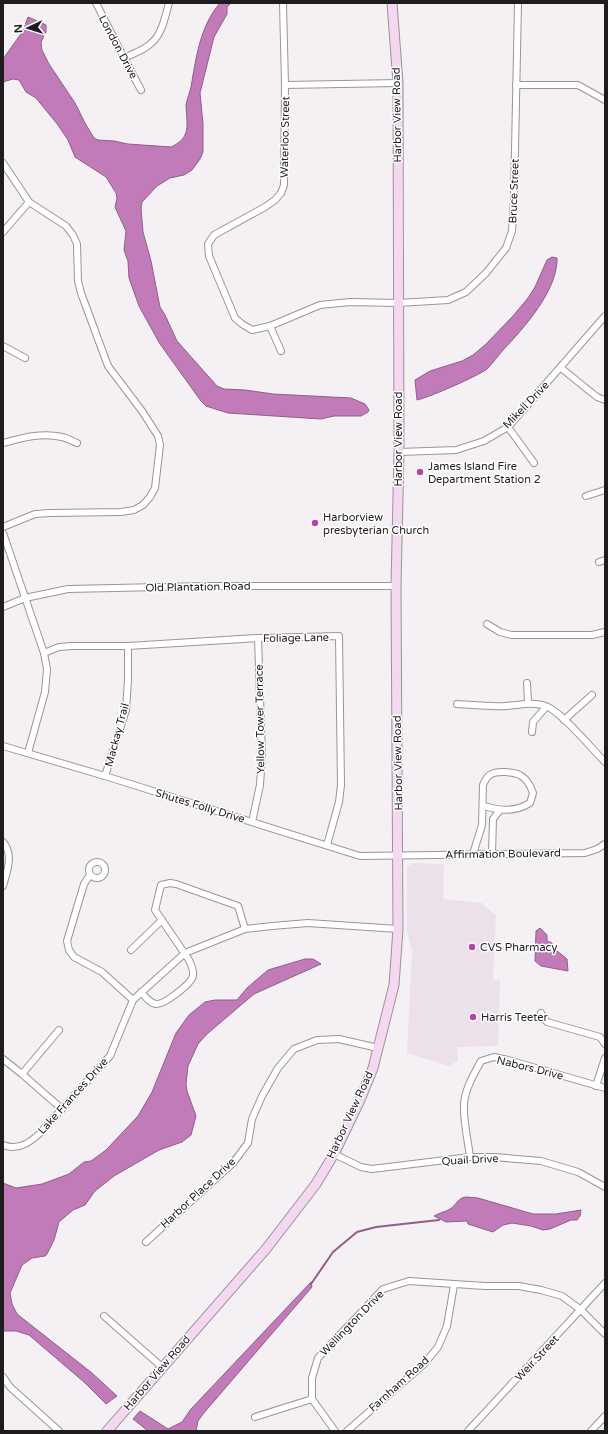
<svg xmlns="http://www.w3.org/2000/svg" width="608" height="1434" viewBox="0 0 608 1434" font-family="'Varela Round',sans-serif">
<rect width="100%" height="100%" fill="#f5f0f4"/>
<polygon fill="#ece1ea" points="412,863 444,864 443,899 482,903 496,916 493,980 499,979 500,982 498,1046 457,1047 458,1061 449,1066 407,1053 412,951 407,932 407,867"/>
<g fill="#c17bb9" stroke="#905e8a">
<path d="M 220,3 L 231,3 L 227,7 L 227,14 L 214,37 L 200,93 L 203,124 L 203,152 L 200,159 L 192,170 L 184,175 L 170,178 L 157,186 L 142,202 L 141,208 L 143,232 L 151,261 L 160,307 L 165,315 L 177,341 L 217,386 L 224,389 L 245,390 L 273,394 L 351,398 L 365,404 L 369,410 L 368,412 L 361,416 L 334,416 L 321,419 L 228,413 L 206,406 L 201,401 L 160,344 L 139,306 L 129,278 L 128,261 L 124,250 L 126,231 L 115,207 L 117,198 L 116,193 L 106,177 L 75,157 L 68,140 L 58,125 L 36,98 L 26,92 L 19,80 L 13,79 L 3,82 L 3,59 L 23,31 L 28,17 L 46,25 L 46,32 L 41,42 L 42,50 L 49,64 L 75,103 L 85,123 L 94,138 L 98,140 L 114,141 L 128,144 L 171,147 C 177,144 182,141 185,135 C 189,126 186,114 186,105 C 187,99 190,92 191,87 C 196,58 200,26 220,3 Z"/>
<path d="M 552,257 L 557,258 C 558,290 524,328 503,350 C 498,356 493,363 487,369 C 478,376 430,397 417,400 L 415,380 L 430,371 L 462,361 L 473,355 L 485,345 L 513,316 L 528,298 L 535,287 L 547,260 Z"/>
<polygon points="540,928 547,935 547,941 552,943 556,950 567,959 568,971 541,966 535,961 536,931"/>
<polygon points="305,959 313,959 321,964 254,994 207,1034 198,1044 188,1066 186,1084 187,1091 196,1116 191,1135 182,1142 159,1150 114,1176 95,1191 85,1205 73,1210 59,1222 54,1240 47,1254 45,1256 32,1258 22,1265 10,1293 12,1304 17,1314 92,1373 117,1396 106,1404 84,1382 29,1335 16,1331 3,1331 3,1183 16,1188 42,1184 69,1174 84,1162 91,1161 106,1150 138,1116 152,1092 176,1033 189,1015 205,1002 215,1000 237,1000 247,988 268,970"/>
<path d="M 466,1197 L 478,1198 L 533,1214 L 556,1214 L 581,1210 L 580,1216 L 577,1220 L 571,1220 L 550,1229 L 543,1230 L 531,1226 L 512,1223 L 503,1225 L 493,1232 L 468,1224 L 467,1221 L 446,1222 L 434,1216 C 439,1213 445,1212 450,1209 C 457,1205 457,1198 466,1197 Z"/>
<polygon points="311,1282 312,1287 203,1414 198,1421 196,1431 148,1431 133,1419 140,1411 168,1429 182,1422 191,1409"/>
</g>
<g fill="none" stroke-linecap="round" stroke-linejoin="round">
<polyline stroke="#905e8a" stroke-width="2" points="311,1284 333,1252 357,1232 376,1227 439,1220"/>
<defs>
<g id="street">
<polyline points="96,3 124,58 141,90"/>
<polyline points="283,3 285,85 284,185 281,193 275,200 265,207 214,235 208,244 209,256 235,318 242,324 252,330 270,326 320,305 350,302 398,303 448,300 466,292 486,273 506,248 512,231 514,199 518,3"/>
<path d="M 124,58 C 132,54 142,51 149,45 C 162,36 165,17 169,3"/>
<polyline points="285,85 398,83"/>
<polyline points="516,85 578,85 605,100"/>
<polyline points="3,163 29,202 66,226 73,235 77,244 78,281 81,293 108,366 142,411 158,436 160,445 155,488 150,497 143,505 134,510 121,512 50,513 35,514 3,527"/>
<polyline points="3,232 29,202"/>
<polyline points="270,326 281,351"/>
<polyline points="3,346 25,358"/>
<polyline points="561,368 597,397 605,400"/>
<polyline points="508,427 534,463"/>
<path d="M 3,443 C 22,438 42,432 62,437 C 67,438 72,441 77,443"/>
<polyline points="399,452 456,450 484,441 508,427 605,316"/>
<polyline points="586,496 605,490"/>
<polyline points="3,533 44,653 47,669 45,692 28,753"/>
<polyline points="599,562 605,560"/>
<polyline points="3,607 25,598 68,589 207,586 396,586"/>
<polyline points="487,624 500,632 511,635 592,635 605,632"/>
<polyline points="44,653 59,647 72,646 128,646 258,638 339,636 341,785 339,802 327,845"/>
<polyline points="527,683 528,703"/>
<path d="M 457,704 C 473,705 490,707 506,706 C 520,705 534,701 548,707 C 563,714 592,749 605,762"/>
<polyline points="564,720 592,695"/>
<polyline points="532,732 533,722 546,707"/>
<polyline points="3,746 105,776 360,856 585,853 597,849 605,844"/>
<polyline points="105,776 126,710 128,680 128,646"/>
<polyline points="252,822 260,785 262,756 258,638"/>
<path d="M 3,842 C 14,854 7,872 3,886"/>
<path d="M 473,854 L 482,825 L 483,785 C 485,781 486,777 490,775 C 496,770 514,772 520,775 C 527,779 531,787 533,793 L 530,803 C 515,812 501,811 484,806"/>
<polyline points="492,854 493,819 500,810"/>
<circle cx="97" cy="870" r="8"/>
<polyline points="90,875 84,884 67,941 69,950 74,957 102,972 133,1000"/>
<polyline points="131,950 162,920"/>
<path d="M 141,992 C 146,997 149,1003 156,1004 C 164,1005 191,984 193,976 C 194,970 191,965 189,960 L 155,910 L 161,885 L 170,883 L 176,884 L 238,906 L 245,929"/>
<polyline points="541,1013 547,1022 600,1037 605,1044"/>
<polyline points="3,1059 22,1074 62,1109"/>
<polyline points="22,1074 59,1030"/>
<polyline points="596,1086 605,1058"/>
<path d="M 3,1145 C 18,1151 30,1143 40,1133 L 110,1056 L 133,1000 L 185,953 L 245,929 L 272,926 L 308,923 L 398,929"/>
<polyline points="334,1154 361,1167 372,1169 470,1157 494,1157 541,1161 578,1172 605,1187"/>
<path d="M 470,1157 C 468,1141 463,1120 464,1104 C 465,1089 474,1074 481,1061 L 494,1057 L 508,1060 L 605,1088"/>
<polyline points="146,1242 233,1163 248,1143 252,1119 262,1096 278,1068 294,1049 317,1040 339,1039 378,1048"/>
<polyline points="104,1316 162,1367"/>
<polyline points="3,1377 10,1387 59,1431"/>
<polyline points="255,1417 312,1399"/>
<polyline points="335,1431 312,1399 312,1378 318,1358 383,1289 409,1281 485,1286 519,1286 541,1290 562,1296 581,1310 605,1334"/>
<polyline points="347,1431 424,1364 438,1347 447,1326 454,1285"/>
<polyline points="468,1431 605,1283"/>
<polyline points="591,1431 605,1416"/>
</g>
<polyline id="secondary" points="107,1431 266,1249 316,1184 334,1154 360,1100 373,1068 394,985 398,929 396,586 399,452 398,83 392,3"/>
</defs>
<use href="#street" stroke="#999598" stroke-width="8"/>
<use href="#secondary" stroke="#999598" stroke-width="11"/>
<use href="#street" stroke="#fff" stroke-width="6"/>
<use href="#secondary" stroke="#f4d8f2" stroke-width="9"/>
</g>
<g fill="#b047a8" stroke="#fff" stroke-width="1.5">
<circle cx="420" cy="472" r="4"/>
<circle cx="315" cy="523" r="4"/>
<circle cx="472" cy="947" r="4"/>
<circle cx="473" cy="1017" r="4"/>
</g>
<g text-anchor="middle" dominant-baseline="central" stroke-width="3" stroke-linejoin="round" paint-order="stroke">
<g font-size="11" fill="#1e1c1d" stroke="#fff">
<text transform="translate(118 47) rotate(62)">London Drive</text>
<text transform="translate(397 115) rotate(-91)">Harbor View Road</text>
<text transform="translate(285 137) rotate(-89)">Waterloo Street</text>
<text transform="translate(514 191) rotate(-88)">Bruce Street</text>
<text transform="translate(526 405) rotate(-46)">Mikell Drive</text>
<text transform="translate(398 439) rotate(-90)">Harbor View Road</text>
<text transform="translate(198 587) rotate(-1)">Old Plantation Road</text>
<text transform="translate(296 638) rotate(-1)">Foliage Lane</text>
<text transform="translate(260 719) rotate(-91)">Yellow Tower Terrace</text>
<text transform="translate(117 735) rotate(-75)">Mackay Trail</text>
<text transform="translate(398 763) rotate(-91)">Harbor View Road</text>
<text transform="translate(200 806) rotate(17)">Shutes Folly Drive</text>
<text transform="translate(503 854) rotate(-1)">Affirmation Boulevard</text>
<text transform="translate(530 1068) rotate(14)">Nabors Drive</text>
<text transform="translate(73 1096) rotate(-48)">Lake Frances Drive</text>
<text transform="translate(350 1115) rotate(-65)">Harbor View Road</text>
<text transform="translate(470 1160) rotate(-3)">Quail Drive</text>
<text transform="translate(198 1193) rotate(-43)">Harbor Place Drive</text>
<text transform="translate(352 1323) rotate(-46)">Wellington Drive</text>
<text transform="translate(537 1358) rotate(-47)">Weir Street</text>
<text transform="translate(157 1373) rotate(-49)">Harbor View Road</text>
<text transform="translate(399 1384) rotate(-42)">Farnham Road</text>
</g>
<g font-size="11" fill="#1e1c1d" stroke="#fff" text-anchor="start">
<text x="428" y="466">James Island Fire<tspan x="428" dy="13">Department Station 2</tspan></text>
<text x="323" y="517">Harborview<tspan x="323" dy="13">presbyterian Church</tspan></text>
<text x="480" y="947">CVS Pharmacy</text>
<text x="481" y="1017">Harris Teeter</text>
</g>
</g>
<rect width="608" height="1434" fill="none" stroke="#1e1c1d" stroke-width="8"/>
<g transform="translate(28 28) rotate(266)" stroke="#ffffff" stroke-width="3" paint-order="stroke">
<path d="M0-3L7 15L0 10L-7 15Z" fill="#1e1c1d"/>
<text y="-6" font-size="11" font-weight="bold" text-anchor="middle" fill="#1e1c1d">N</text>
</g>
</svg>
